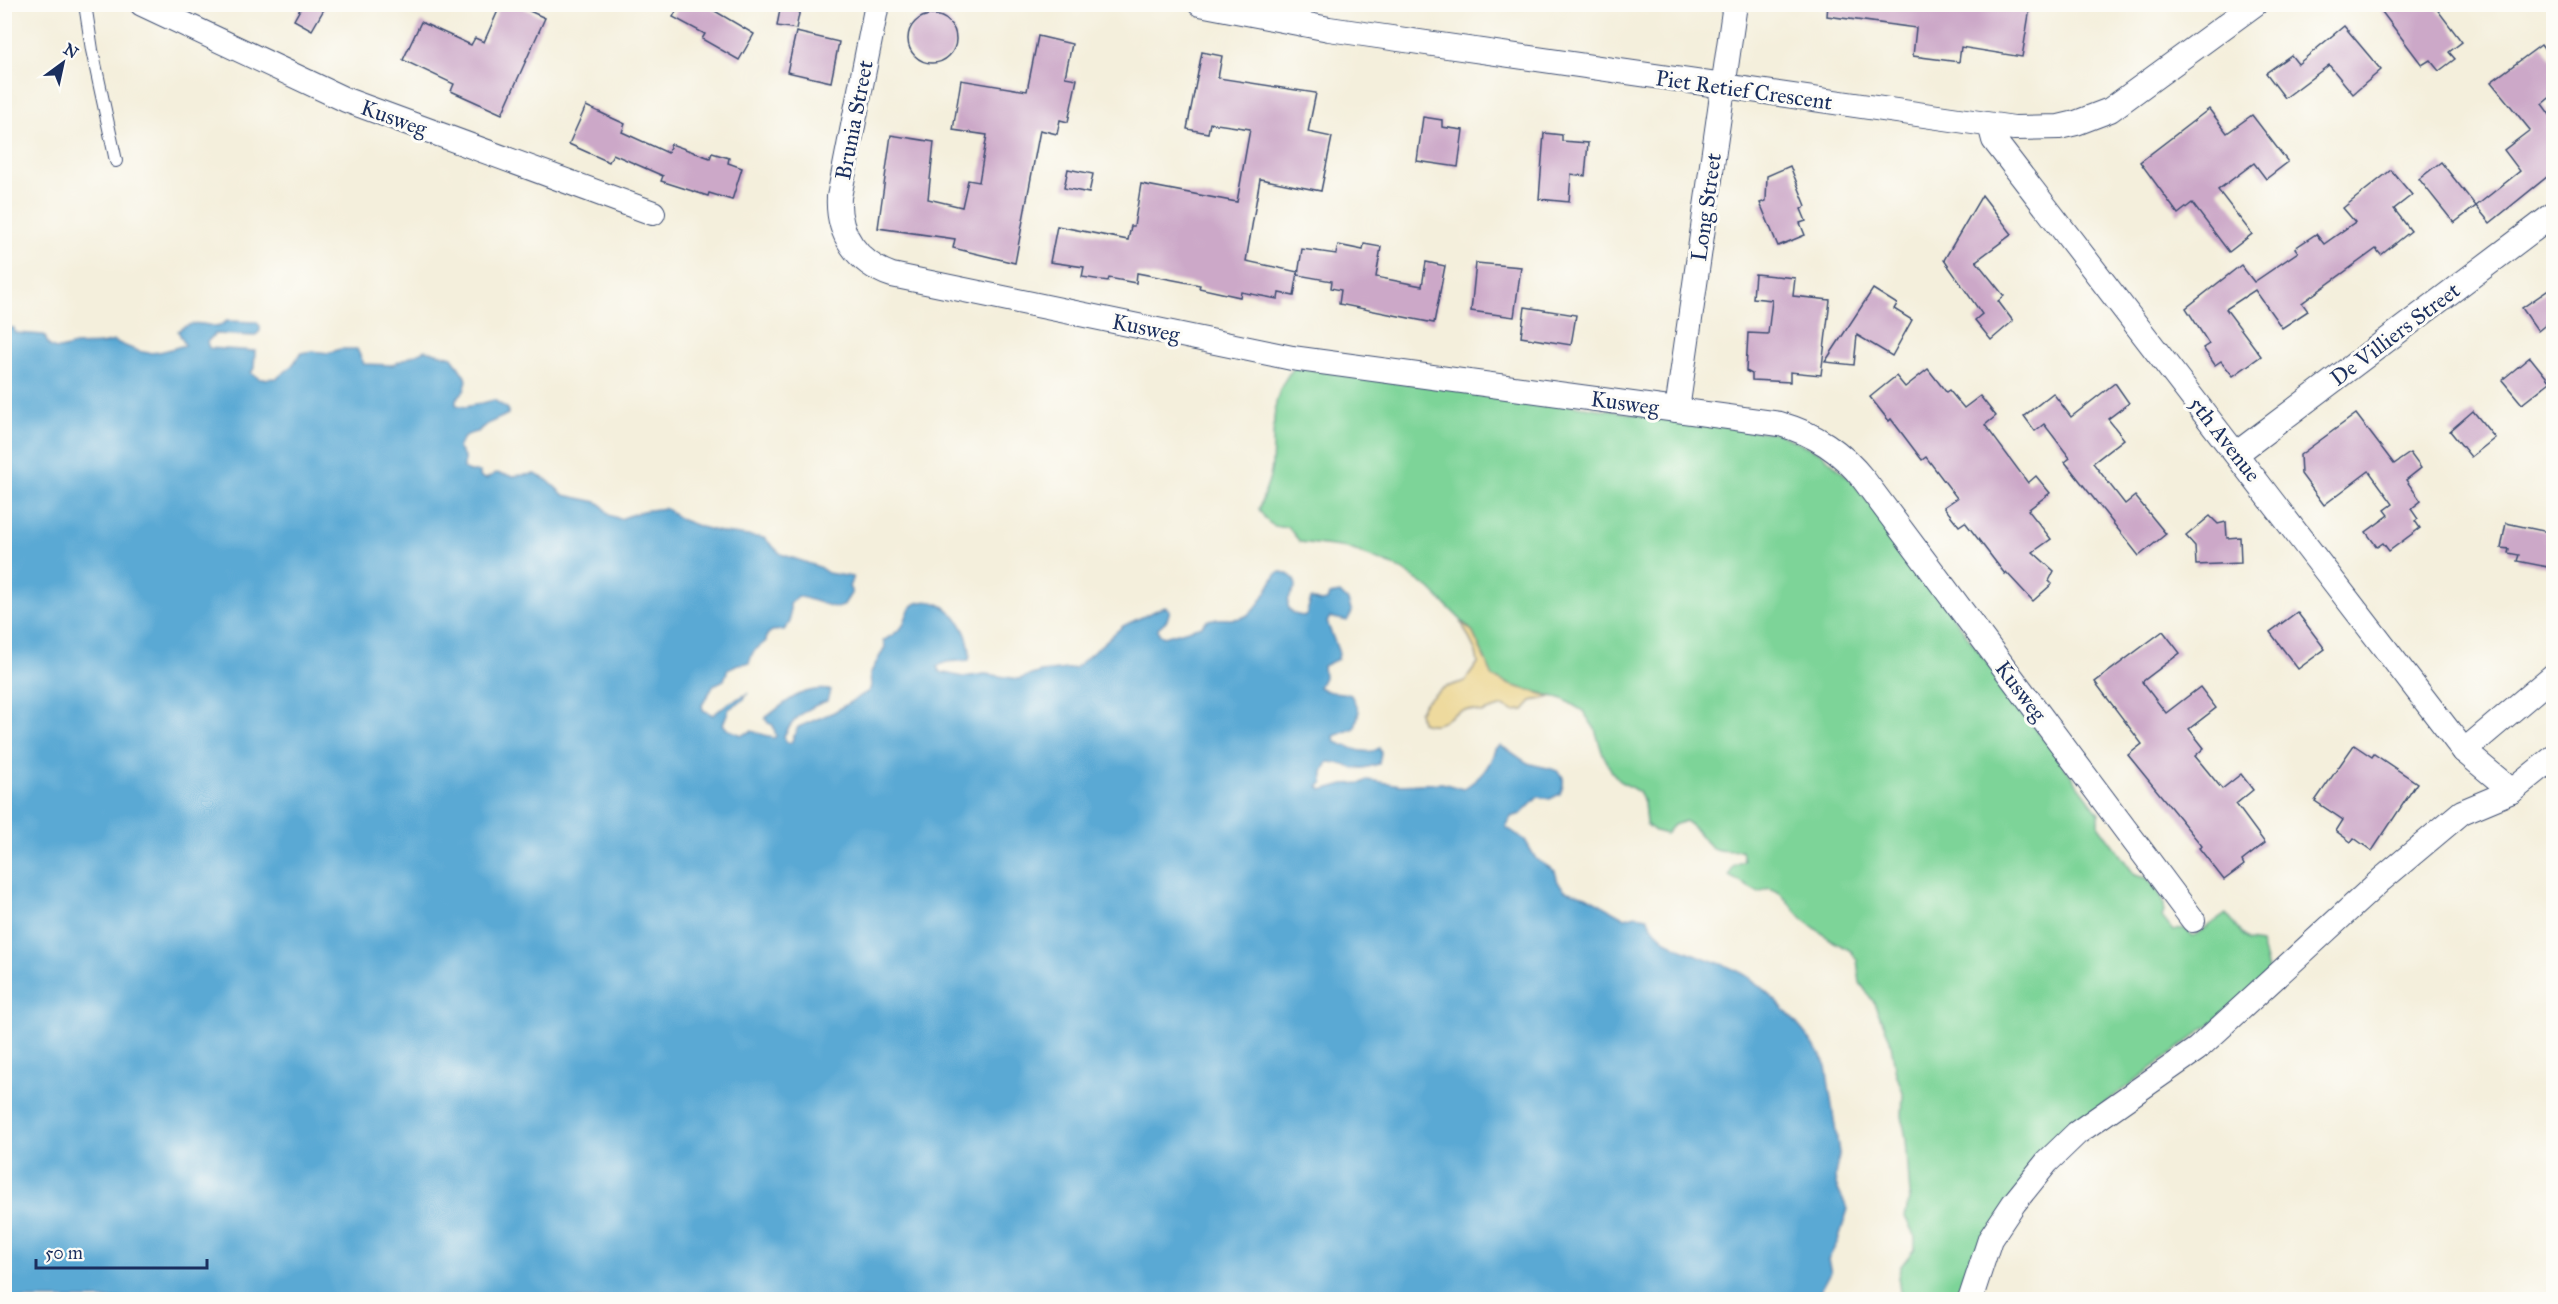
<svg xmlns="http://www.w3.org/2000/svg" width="2558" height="1304" viewBox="0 0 2558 1304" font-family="'IM FELL Great Primer',serif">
<rect width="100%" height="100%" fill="#fdfcf7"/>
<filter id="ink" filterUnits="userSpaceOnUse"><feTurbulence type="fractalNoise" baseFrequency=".0167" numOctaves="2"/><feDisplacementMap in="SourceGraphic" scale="12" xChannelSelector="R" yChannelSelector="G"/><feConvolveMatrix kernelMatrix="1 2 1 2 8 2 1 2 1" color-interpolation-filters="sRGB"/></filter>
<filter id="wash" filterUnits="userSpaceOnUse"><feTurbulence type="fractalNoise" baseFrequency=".008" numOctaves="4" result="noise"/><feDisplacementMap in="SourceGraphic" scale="24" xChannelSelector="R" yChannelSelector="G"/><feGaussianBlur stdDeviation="1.35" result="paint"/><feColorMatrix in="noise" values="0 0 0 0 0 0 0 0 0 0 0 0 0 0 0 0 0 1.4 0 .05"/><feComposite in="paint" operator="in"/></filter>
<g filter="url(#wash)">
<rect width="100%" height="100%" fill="#f4efdc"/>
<path fill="#7dd498" stroke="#4c827b" stroke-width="1.5" d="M 1295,367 L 1779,434 L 1821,453 L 1854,483 L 2099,813 L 2099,826 L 2135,875 L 2147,878 C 2156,889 2170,902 2162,917 L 2173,931 L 2184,928 L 2193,937 L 2226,914 L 2248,941 L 2261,943 L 2269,973 L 2245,999 L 2078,1123 L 1962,1299 L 1901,1299 L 1898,1277 L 1901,1266 L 1915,1248 L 1915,1237 L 1905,1217 L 1910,1195 L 1906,1139 L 1902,1116 L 1903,1093 L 1896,1073 L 1890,1039 L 1873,1001 L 1860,983 L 1857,960 L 1851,951 L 1831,940 L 1803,919 L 1780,893 L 1769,888 L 1759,893 L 1729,876 L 1733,866 L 1744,861 L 1742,850 C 1697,854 1714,840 1685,821 L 1674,825 L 1666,834 L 1655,831 L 1646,824 L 1644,802 L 1639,792 L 1620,781 L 1612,772 L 1602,752 L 1595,729 L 1583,711 L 1563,699 L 1510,685 L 1493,677 L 1472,631 L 1430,589 L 1401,569 L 1348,548 L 1300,542 L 1288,527 C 1273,529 1266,522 1259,509 C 1263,494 1271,481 1272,464 C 1275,429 1268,394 1295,367 Z"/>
<path fill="#eeda9e" stroke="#84847e" stroke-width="1.5" d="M 1461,622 L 1472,631 L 1493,677 L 1510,685 L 1552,697 L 1532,701 L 1524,710 L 1513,711 L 1503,706 L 1481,713 C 1448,700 1451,733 1421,722 L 1419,712 L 1425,702 L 1443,688 L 1465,681 L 1478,663 L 1476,652 Z"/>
<path fill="#5aa9d4" stroke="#3a6c99" stroke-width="1.5" d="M 227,321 L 256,322 L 260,326 L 260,331 L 255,336 L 215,334 L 207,342 L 209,348 L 255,351 L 254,368 L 251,373 L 260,379 L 277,378 L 291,367 L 301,353 L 312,351 L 329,353 L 340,349 L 357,349 L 364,364 L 392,365 L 425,350 L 452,357 L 467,380 L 464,391 L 456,399 L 456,405 L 466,407 L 494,400 L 508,409 L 508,414 C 498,420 484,423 478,432 C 465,434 463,437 458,448 L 464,457 L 464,468 L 469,472 L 480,472 L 480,477 L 486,479 L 496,473 L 512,476 L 535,474 L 547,480 L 564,495 L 597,502 L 602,505 L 609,515 L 620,519 L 642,511 L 665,508 L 680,519 L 701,527 L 724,533 L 764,538 L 781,554 L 819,567 L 828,573 L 853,577 L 849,587 L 852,592 L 843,606 L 837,608 L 798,596 L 790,604 L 790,622 L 784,630 L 772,631 L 767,635 L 766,641 L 753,652 L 749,663 L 738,664 L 728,669 L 724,680 L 714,685 L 702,705 L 703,710 L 713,715 L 727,704 L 747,694 L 744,699 L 729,709 L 723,724 L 727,729 L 742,735 L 752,731 L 774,738 L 776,736 L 773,725 L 768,723 L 765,718 C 788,701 802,686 831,690 L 827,701 C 808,707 793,718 784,736 L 786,742 L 791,743 L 798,727 L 834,712 L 869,691 L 871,686 L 870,674 L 885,647 L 883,641 C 889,637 898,632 902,627 C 907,619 906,608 917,603 C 946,592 975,635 969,660 C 958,663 948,658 937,667 L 940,672 L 963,677 L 985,674 L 1019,679 L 1041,672 L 1075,668 L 1123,626 L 1159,609 L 1165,607 L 1170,610 L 1167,620 L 1158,628 L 1159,634 L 1164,637 L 1202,626 C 1209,612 1233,624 1246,616 C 1260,608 1268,587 1277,573 L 1282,572 C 1290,575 1295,577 1296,586 C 1294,590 1289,596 1288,601 C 1286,611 1298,618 1306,615 L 1311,599 L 1321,602 L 1327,601 L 1329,595 L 1340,593 L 1348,601 L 1352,612 L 1347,621 L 1330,617 L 1327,622 L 1339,653 L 1338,659 L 1323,666 L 1324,677 L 1319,687 C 1333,696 1338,690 1351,695 L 1359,711 L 1355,728 L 1334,736 L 1335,742 C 1348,746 1366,757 1379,748 L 1381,753 L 1379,764 C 1371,766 1361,770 1353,768 C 1344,765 1338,762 1328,762 L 1323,772 L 1323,783 L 1318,786 L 1322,790 L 1344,784 L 1362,783 L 1367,780 L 1401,785 L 1442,783 L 1463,789 C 1479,779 1490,768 1495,749 L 1500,746 C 1511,750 1518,758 1528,763 C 1545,770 1573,764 1560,794 L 1550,799 L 1538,797 L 1521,814 L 1511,817 L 1506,827 L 1525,840 L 1536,859 L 1555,871 L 1558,882 L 1565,890 L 1586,896 L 1625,918 L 1636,915 L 1647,917 C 1661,952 1710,956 1740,972 C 1765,985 1815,1040 1826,1066 L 1839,1153 C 1839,1162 1835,1169 1835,1177 C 1835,1188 1843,1199 1848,1209 L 1838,1241 L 1828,1260 L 1831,1272 L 1820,1292 L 1813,1300 L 5,1299 L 5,327 L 14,328 L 15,333 L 44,335 C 47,339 47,345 51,347 C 59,352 67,346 75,345 C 91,343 96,347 114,341 C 148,357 150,355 185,345 L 178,331 C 191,320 201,323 217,327 Z"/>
<g id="blocks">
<g fill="#cca8c8">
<polygon points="303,4 327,4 312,30 294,20"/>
<polygon points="501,4 514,4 545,18 502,114 451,91 454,84 403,60 421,22 471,45 475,38 484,42"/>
<polygon points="680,4 703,4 754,34 739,60 702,39 705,34 673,17"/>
<polygon points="781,4 801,4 796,29 777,26"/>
<polygon points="1828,4 2008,4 2030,8 2022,57 1961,47 1959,62 1913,56 1916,28 1827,16"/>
<polygon points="2376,4 2433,4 2462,42 2449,52 2455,59 2439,71 2430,60 2422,65"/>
<circle cx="932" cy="39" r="24"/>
<polygon points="2344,26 2381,70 2353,94 2329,65 2285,98 2266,73 2291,55 2298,64"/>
<polygon points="796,32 839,42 831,82 787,72"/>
<polygon points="1038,36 1072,44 1065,77 1077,79 1068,122 1060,120 1057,134 1040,130 1015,263 953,248 955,239 878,228 891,135 934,142 928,199 962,207 968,180 979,182 987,135 953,130 961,80 1027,91"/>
<polygon points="2541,45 2553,61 2553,95 2542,104 2553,119 2553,172 2490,223 2476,206 2520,171 2504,150 2530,130 2491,82"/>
<polygon points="1202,52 1222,56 1218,78 1316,93 1308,132 1332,137 1321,191 1260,179 1246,261 1298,272 1294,296 1279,293 1278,299 1241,292 1240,297 1199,288 1200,285 1137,273 1136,283 1109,278 1108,281 1082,277 1084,267 1050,262 1057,226 1128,240 1131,226 1134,226 1141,184 1237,202 1250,129 1210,123 1208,133 1187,129"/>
<polygon points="586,106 625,124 622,132 668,153 671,144 710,158 712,153 729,158 728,163 742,168 732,200 709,193 708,196 661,181 663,176 613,154 609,162 569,144"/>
<polygon points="2209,109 2227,133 2252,115 2288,162 2266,179 2254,163 2218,190 2252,234 2229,252 2192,203 2178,214 2140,162"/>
<polygon points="1423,117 1442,120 1442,127 1463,130 1458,167 1417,161"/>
<polygon points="1544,133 1562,135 1562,141 1588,143 1585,176 1571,174 1569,202 1539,199"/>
<polygon points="2441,162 2476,206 2454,223 2419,179"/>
<polygon points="1790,166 1806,206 1801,209 1806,221 1800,223 1805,235 1778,246 1760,203 1766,201 1767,176"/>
<polygon points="1068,169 1093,174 1089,193 1064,188"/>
<polygon points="2391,170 2412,195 2394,209 2411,231 2381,255 2376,249 2302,303 2308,311 2282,328 2255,290 2226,309 2261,356 2233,376 2221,361 2215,365 2203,348 2209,344 2186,308 2241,265 2254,282 2298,252 2295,248 2316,234 2324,244 2355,222 2343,208"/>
<polygon points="1982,195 2012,234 1976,261 2004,296 1998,301 2013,321 1991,340 1975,320 1982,314 1944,260"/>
<polygon points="1364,244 1381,247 1376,277 1422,286 1426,262 1445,266 1434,323 1339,304 1341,290 1331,288 1332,281 1298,275 1302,249 1336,254 1338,245 1363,250"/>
<polygon points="1476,263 1521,267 1514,317 1471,311"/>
<polygon points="1755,274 1795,278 1793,296 1830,300 1821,375 1790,372 1790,382 1752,380 1752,374 1746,371 1748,333 1768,334 1772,300 1753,298"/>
<polygon points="2553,287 2553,319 2538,331 2522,308"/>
<polygon points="1873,289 1897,304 1894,309 1912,320 1892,356 1857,335 1854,365 1825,362"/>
<polygon points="1525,307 1576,315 1571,345 1521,337"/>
<polygon points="2530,357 2550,382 2522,404 2502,380"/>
<polygon points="1928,369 1946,392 1949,390 1964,408 1980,396 1996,416 1985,425 2028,483 2036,476 2050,493 2028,510 2051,539 2033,552 2054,571 2049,581 2052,584 2033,601 2006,572 2005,574 1965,522 1959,526 1944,507 1957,498 1926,457 1922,460 1891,419 1889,421 1870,397 1896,376 1905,387"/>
<polygon points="2115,383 2129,403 2108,419 2124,439 2093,463 2125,504 2135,496 2166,534 2139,556 2065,462 2070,458 2044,424 2035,431 2024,416 2053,393 2071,417"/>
<polygon points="2473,411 2495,438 2471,457 2450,431"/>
<polygon points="2356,414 2394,464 2410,453 2421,468 2406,480 2421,501 2411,509 2418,519 2415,521 2420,528 2389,551 2383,543 2377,547 2366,532 2389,515 2385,510 2393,504 2369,471 2324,505 2301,474 2300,455"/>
<polygon points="2210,516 2218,524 2226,522 2227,538 2240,537 2241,563 2196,565 2195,546 2186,536"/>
<polygon points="2506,523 2553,533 2553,568 2517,561 2519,555 2508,553 2509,549 2501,548"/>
<polygon points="2297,612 2325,649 2298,669 2270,632"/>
<polygon points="2163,631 2180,653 2142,682 2166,713 2200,687 2216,708 2189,729 2204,748 2195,756 2222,789 2241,774 2253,790 2236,804 2265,843 2242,861 2244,865 2224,880 2199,848 2202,846 2128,755 2142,744 2095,682"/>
<polygon points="2354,745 2372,757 2374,754 2417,783 2372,851 2354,838 2351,842 2336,831 2343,820 2315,801"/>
</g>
</g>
</g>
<g filter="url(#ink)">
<use href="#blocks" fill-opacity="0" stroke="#3c4c71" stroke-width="1.5"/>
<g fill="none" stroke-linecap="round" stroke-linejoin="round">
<defs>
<polyline id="service" points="85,4 92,50 116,161"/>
<g id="minor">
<polyline points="142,4 346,100 653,213"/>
<path d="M 877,4 L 839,197 C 837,234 857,263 892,275 L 1292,358 L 1780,424 C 1815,434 1841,451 1864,480 L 2193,920"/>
<polyline points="1200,4 1329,29 2014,128 2059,127 2076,123 2110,110 2255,4"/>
<polyline points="1990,125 1994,140 2464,751 2512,791"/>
<polyline points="1677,410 1735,4"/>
<polyline points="2236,454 2554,214"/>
<polyline points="2464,751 2554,675"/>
<polyline points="1970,1300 1990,1239 2014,1203 2047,1162 2077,1133 2197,1049 2381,880 2462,812 2512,791 2554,757"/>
</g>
</defs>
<use href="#service" stroke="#3c4c71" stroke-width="14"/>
<use href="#minor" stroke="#3c4c71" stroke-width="26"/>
<use href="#service" stroke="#fff" stroke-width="12"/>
<use href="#minor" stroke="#fff" stroke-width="24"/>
</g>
</g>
<g text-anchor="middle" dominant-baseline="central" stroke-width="6" stroke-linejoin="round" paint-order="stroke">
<g font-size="22" fill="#1b2f5e" stroke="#fdfcf7">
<text transform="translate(1744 90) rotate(8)">Piet Retief Crescent</text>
<text transform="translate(394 118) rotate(20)">Kusweg</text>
<text transform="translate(854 120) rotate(-79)">Brunia Street</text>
<text transform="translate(1706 207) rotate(-82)">Long Street</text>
<text transform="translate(1146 328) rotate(12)">Kusweg</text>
<text transform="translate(2395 334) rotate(-37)">De Villiers Street</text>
<text transform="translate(1625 403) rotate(8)">Kusweg</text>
<text transform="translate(2225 439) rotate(52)">5th Avenue</text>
<text transform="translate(2021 691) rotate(53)">Kusweg</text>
</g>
</g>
<rect width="2558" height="1304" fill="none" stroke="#fdfcf7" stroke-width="24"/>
<g transform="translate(63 63) rotate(33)" stroke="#fdfcf7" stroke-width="4.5" paint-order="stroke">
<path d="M0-4.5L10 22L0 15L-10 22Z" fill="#1b2f5e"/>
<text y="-9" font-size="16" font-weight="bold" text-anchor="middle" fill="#1b2f5e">N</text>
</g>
<path d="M36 1259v9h171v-9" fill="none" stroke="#1b2f5e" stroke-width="3"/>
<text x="45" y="1259" font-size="18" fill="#1b2f5e" stroke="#fdfcf7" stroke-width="4.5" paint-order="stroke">50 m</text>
</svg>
